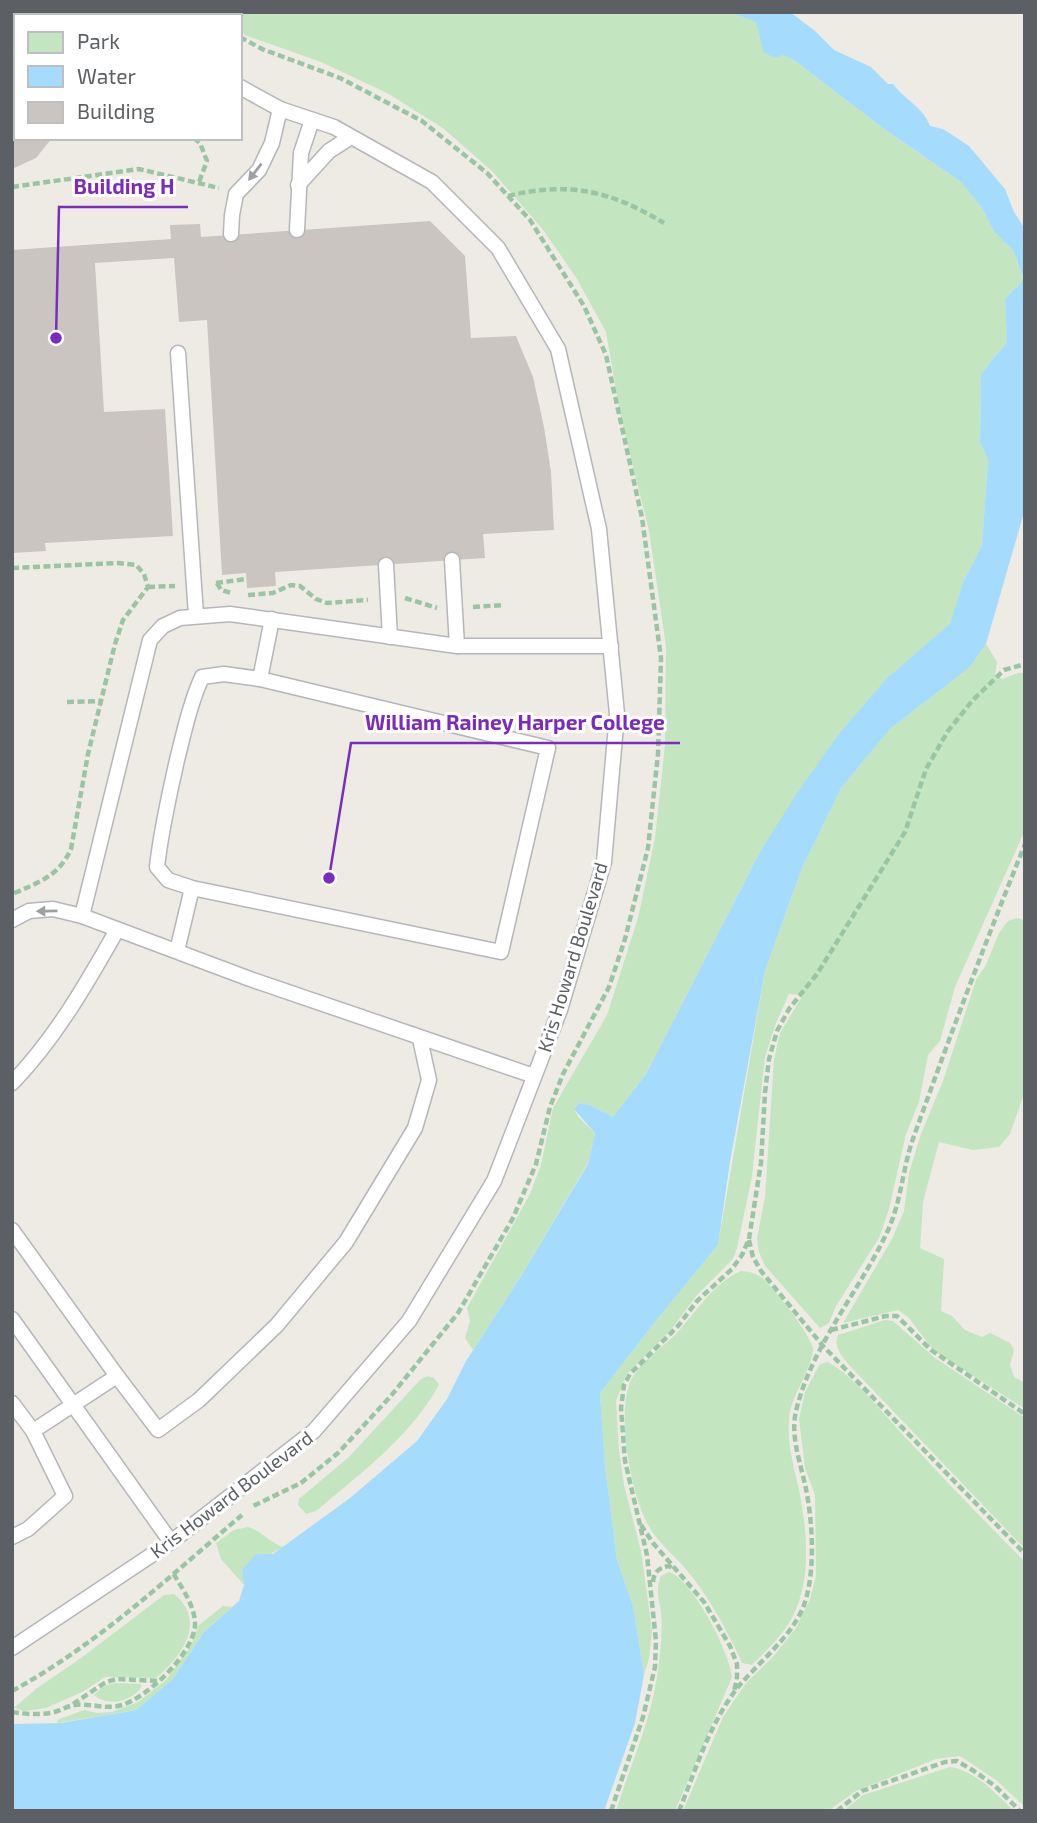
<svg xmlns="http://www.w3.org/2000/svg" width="1037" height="1823" viewBox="0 0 1037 1823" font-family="'Exo 2',sans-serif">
<rect width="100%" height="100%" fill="#eeebe4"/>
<g fill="#c3e5c0">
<polygon points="216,12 729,12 756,22 765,53 783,55 794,60 880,126 961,182 982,208 994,232 1013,250 1024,281 1005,299 1007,342 981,374 980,442 988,460 982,545 963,582 950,625 888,677 760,852 646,1074 613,1117 590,1105 579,1103 574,1109 579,1118 595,1133 588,1163 518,1281 473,1350 465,1338 470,1321 467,1308 530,1194 541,1165 553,1108 607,1015 638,918 655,838 665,745 666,646 649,531 620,413 606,332 577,279 544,231 493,172 444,129 389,94 321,62 245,35 240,31 240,16 220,16"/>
<polygon points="986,644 997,662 995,674 1002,679 1018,673 1025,673 1025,830 955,987 940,1041 928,1055 919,1102 906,1134 889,1209 879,1238 836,1306 829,1323 820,1328 765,1266 759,1252 757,1239 765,1197 774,1059 780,1033 803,995 789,994 776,1023 765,1057 752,1176 737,1248 733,1259 697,1295 670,1331 626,1375 616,1401 619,1450 624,1485 641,1551 652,1630 649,1659 644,1675 633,1606 617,1560 605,1465 600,1393 655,1322 718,1245 765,971 802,868 841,788 890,729 970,667"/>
<polygon points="1017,918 1025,920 1025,1091 1010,1134 999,1147 973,1150 939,1142 923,1202 920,1248 944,1259 941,1311 952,1316 965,1330 982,1337 990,1333 1010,1343 1014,1350 1010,1365 1014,1377 1025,1383 1025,1409 934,1351 908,1317 898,1310 843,1323 892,1239 904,1211 909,1173 921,1134 943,1081 976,980 986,965 999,933 1008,921"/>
<path d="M 741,1271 C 748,1271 755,1273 761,1277 C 772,1285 814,1339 813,1350 C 810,1375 790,1395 789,1421 C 787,1444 794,1467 799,1490 C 807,1530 812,1578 793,1616 C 783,1635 767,1650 752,1665 L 742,1663 C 727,1630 708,1595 685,1568 C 672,1553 655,1540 647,1523 C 631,1492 615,1410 632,1378 C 641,1362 660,1349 673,1337 C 695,1315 712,1283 741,1271 Z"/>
<path d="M 885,1320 L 893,1321 L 935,1358 L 1025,1418 L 1025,1549 L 850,1366 C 842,1356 833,1348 838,1335 Z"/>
<path d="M 828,1362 C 856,1378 883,1413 905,1437 C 944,1479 984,1521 1025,1562 L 1025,1807 L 996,1780 L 960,1756 L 936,1759 L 856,1791 L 828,1811 L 683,1811 L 723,1717 L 746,1683 L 772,1658 L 796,1628 L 810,1599 L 816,1576 L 815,1495 L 805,1468 L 799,1419 L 805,1392 L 816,1371 L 820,1364 Z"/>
<path d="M 427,1376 L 434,1378 L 439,1385 C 410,1437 361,1473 316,1511 L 306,1514 L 298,1505 L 299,1499 L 349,1457 L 420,1380 Z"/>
<path d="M 248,1527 C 262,1531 270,1543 283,1547 L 242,1570 L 244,1585 L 221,1559 L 216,1543 L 234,1530 Z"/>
<path d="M 669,1572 C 693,1580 730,1653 732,1677 L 675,1811 L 616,1811 C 630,1766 650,1723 657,1677 C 660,1656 663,1634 661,1612 C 659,1599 655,1590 661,1576 Z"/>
<path d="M 174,1594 C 208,1622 181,1657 156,1678 L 105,1677 L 84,1691 L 46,1708 L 24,1711 L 14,1708 L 36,1689 L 81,1658 L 164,1595 Z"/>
<polygon points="223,1606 232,1607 204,1632 173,1679 136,1710 58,1723 57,1720 84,1710 97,1713 112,1712 138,1702 166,1680 191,1646 198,1626"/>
<path d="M 114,1683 L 140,1684 L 142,1686 C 132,1702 108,1707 94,1695 L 102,1687 Z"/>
<path d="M 950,1767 C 976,1771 995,1793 1014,1811 L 843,1811 L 863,1795 Z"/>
</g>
<path fill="#a5dcfd" d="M 729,12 L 790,12 L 814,30 L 834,50 L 871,67 L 888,84 L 893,84 C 904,99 924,108 930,126 L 943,129 L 969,146 L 1005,189 L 1014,212 L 1025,229 L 1025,509 L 986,644 L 970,667 L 890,729 L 841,788 L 802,868 L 765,971 L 730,1162 L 718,1245 L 655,1322 L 600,1393 L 605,1465 L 617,1560 L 633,1606 L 644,1675 L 635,1723 L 604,1811 L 12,1811 L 12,1724 L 61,1723 L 136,1710 L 173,1679 L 204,1632 L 239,1601 L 244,1585 L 242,1570 L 256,1554 L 273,1554 L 350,1498 L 417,1441 L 447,1399 L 466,1361 L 518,1281 L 588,1164 L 595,1133 L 574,1109 L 579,1103 L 590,1105 L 613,1117 L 646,1074 L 760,852 L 797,793 L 838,735 L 888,677 L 950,624 L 963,582 L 982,545 L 988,460 L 980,442 L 981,374 L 1007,342 L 1005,299 L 1024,280 L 1013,250 L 994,232 L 982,208 L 961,182 L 880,126 L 794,60 L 783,55 L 776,58 L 764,53 L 756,22 Z"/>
<g fill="#cac5c1">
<polygon points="12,32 16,33 16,138 52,138 36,158 12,169"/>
<polygon points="430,221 465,256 471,338 516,336 533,377 544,427 551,472 554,530 483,534 485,558 275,572 276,586 247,588 246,573 222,575 207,320 179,322 174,258 95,263 104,412 165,409 173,536 45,543 46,551 12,553 12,250 171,239 170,225 200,224 201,237"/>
</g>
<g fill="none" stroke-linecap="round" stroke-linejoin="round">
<defs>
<g id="lane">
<polyline points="142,12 145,16"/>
<polyline points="298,185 329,151 351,137"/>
<polyline points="297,230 301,153 312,120"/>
<polyline points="231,234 232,215 236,194 259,170 272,143 280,109"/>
<polyline points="178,353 196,615"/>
<polyline points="452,560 457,646"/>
<polyline points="386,565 390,637"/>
<polyline points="260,679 272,619"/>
<polyline points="82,916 150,640 163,626 180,618 230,614 457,646 611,646"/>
<polyline points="12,920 29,911 53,909 82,916 250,979 534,1076"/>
<path d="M 177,951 L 192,888 L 168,880 L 157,867 C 161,830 169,796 177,760 C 184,732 190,704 202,677 L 224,674 L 260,679 L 548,748 L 501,952 L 192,888"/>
<path d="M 12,1083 C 55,1039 87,983 117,930"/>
<polyline points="12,1230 117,1376 33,1431 12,1403"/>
<polyline points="12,1319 171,1542"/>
<polyline points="117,1376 158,1430 199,1400 277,1325 346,1242 415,1128 429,1080 420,1039"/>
<polyline points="12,1537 28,1529 65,1496 33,1431"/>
<polyline points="12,1648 171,1542 314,1431 409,1321 494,1181 560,1010 604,862 617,714 599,529 558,349 498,248 432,182 334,127 280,109 240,87"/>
</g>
</defs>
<use href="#lane" stroke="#b4b7ba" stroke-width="17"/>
<g stroke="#9ac5a4" stroke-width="4.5" stroke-dasharray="7 3.5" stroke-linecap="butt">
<polyline points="14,12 23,16"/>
<polyline points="101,12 102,16"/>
<polyline points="200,12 203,16"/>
<polyline points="240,37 262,49 340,78 422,121 487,173 530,220 584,306 606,355 642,518 661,658 658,754 648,848 625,939 609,987 563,1074 550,1107 536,1164 513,1218 458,1313 390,1397 338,1453 301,1483 251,1507"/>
<polyline points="194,138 200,143 207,161 199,182"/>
<polyline points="12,187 139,169 219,188"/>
<path d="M 508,196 C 569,181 611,191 664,223"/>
<path d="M 12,568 L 118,563 L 136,565 L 144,574 L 148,587 L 123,620 L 115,644 L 88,754 L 71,849 C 59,876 38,883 12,894"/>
<polyline points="216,583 246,579"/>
<polyline points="217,583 221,590 232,593"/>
<polyline points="148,587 175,586"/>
<polyline points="248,595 273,593 291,585 300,586 316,599 327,603 368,600"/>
<polyline points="405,598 437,608"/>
<polyline points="473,607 504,605"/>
<polyline points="67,702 101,701"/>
<polyline points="749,1240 753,1257 761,1271 823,1346 1025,1554"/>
<polyline points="831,1330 886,1316 897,1316 931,1350 1025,1414"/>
<polyline points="641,1525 653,1543 704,1602 730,1646 737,1664 737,1677 734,1692"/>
<path d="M 653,1582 C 654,1572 658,1568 669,1566 L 675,1570"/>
<path d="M 12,1691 C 97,1645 169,1577 242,1515"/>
<polyline points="73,1704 106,1682 117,1679 158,1681"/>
<path d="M 12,1712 C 24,1714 38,1715 50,1713 C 59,1712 66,1706 75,1705 C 90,1703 104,1709 118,1706 C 145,1701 197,1651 195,1622 C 194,1605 182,1588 173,1573"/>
<polyline points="611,1811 643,1717 655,1667 656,1641 647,1555 625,1461 621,1408 624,1385 630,1374 678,1326 697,1301 732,1269 742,1255 749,1239 761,1163 765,1093 769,1059 777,1031 789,1009 817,974 905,832 926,769 948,731 973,700 1004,670 1025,664"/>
<path d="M 679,1811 C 695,1771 709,1726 735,1691 C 756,1664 787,1642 802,1610 C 816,1578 813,1523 806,1489 C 801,1464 790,1437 796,1411 C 812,1344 861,1290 889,1228 C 902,1198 903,1165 914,1136 C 949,1038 986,941 1025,844"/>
<polyline points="837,1811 862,1791 945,1762 957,1761 974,1771 995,1786 1020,1811"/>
</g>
<use href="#lane" stroke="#fff" stroke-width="14"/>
</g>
<defs><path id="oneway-solid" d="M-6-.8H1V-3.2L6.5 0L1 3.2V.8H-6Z" transform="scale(1.75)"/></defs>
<g fill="#9da0a2">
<use href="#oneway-solid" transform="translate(255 172) rotate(128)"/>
<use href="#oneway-solid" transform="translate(47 911) rotate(179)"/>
</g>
<g text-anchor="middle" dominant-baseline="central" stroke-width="6" stroke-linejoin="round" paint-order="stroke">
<g font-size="19" fill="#5c6064" stroke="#fff">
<text transform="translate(572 957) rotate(-73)">Kris Howard Boulevard</text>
<text transform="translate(231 1494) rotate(-37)">Kris Howard Boulevard</text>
</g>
</g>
<path fill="none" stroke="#7b2cbf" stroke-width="2.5" d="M56 338L59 207H188M329 878L351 743H680"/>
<g fill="#7b2cbf" stroke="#fff" stroke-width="2.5">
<circle cx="56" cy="338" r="7"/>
<circle cx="329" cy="878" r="7"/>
</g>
<g font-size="21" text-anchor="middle" font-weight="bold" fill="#7b2cbf" stroke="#fff" stroke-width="6" stroke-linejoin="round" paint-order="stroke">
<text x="124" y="194">Building H</text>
<text x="515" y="730">William Rainey Harper College</text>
</g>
<rect width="1037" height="1823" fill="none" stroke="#5c6064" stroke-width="28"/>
<rect x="14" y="14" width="228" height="126" fill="#ffffff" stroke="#bebfc1" stroke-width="2"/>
<rect x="28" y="32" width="35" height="21" fill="#c3e5c0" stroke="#bebfc1" stroke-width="2"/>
<text x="77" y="49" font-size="21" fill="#5c6064">Park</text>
<rect x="28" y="66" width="35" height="21" fill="#a5dcfd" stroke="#bebfc1" stroke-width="2"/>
<text x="77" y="84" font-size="21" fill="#5c6064">Water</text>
<rect x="28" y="102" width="35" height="21" fill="#cac5c1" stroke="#bebfc1" stroke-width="2"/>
<text x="77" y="119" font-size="21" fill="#5c6064">Building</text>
</svg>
